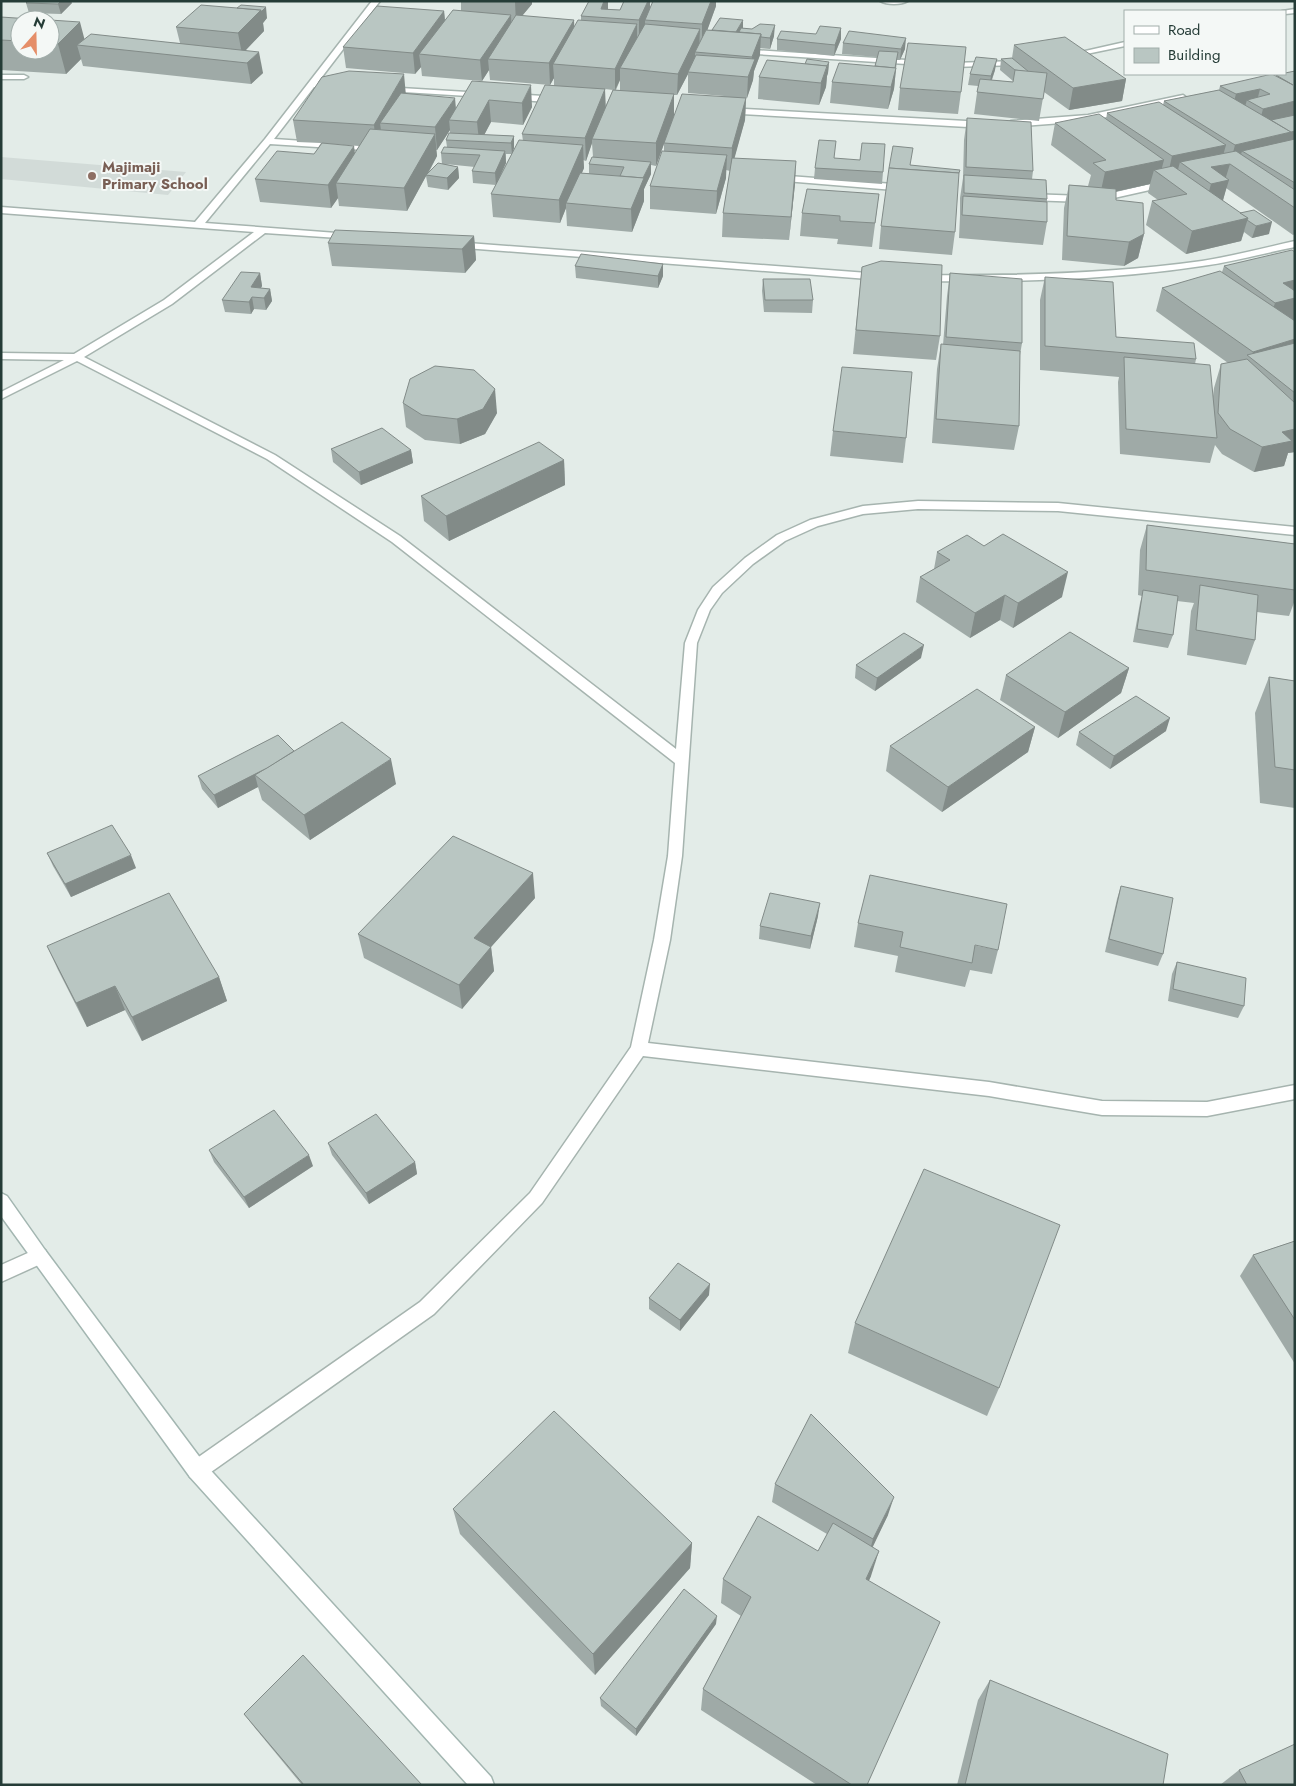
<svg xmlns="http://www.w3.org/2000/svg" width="1296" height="1786" viewBox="0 0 1296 1786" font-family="Jost,sans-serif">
<rect width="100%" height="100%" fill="#e3ece8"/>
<polygon fill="#d2dbd8" points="1,157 186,172 168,195 1,179"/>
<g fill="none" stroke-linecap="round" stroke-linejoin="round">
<defs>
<polygon id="lane" points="1,75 24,75 28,77 24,79 1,79"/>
<g id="street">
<polygon points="372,1 380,1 318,82 340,84 340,88 314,87 274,139 377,146 381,149 380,151 270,144 205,223 350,234 355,237 353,239 265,233 172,304 84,357 275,455 400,536 676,749 685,643 698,610 713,587 745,558 777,535 810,520 863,506 918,501 1058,503 1295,527 1295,535 1058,511 918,509 863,514 818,526 785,541 753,564 722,593 710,610 697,643 682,856 670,940 648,1043 989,1082 1102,1101 1207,1102 1295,1085 1295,1099 1207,1116 1102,1115 989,1096 643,1056 542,1203 434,1314 204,1477 197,1480 190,1477 187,1470 190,1463 420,1302 530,1193 631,1047 654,940 668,856 675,763 392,542 267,459 77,361 1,399 1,392 64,360 1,359 1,353 74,354 164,300 254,232 1,213 1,207 195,222 265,139"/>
<path d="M 880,1 L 908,1 C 901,5 887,5 880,1 Z"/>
<polygon points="1295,9 1295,13 1285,14 1285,11 1282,11"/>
<polygon points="1125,42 1125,46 1067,58 1063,56"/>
<polygon points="738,49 952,63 1020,61 1024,63 1020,65 952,67 741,53 737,51"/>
<polygon points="384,87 484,93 488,95 484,97 387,91 383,89"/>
<polygon points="512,94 559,97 563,100 559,103 509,99 509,95"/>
<polygon points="1183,95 1187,98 1186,100 1088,121 1011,127 1007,124 1011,121 1088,115"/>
<polygon points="726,108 985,122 989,125 985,128 723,113 722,111"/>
<polygon points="776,175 906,185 911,188 906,191 773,180 773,176"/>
<polygon points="1169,180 1174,183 1172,185 1114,198 1084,202 1028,200 1023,197 1028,194 1084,196 1114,192"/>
<path d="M 1295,241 L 1295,247 C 1264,253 1233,262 1202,266 C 1110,280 1015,282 922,281 L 917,278 L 922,275 C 1015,276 1110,274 1202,261 C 1233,256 1264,248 1295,241 Z"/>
<polygon points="455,242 881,274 886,277 881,280 452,247 450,245"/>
<polygon points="39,1248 45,1250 48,1256 45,1262 1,1282 1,1265"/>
</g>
<polygon id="secondary" points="1,1193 7,1196 45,1250 204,1463 491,1777 494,1785 468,1785 190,1477 1,1216"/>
</defs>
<use href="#lane" stroke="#a6b4af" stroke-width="3"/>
<use href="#street" stroke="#a6b4af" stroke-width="3"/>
<use href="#secondary" stroke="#a3b6b1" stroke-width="3"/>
<use href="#lane" fill="#fff" fill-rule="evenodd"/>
<use href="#street" fill="#fff" fill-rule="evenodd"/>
<use href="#secondary" fill="#fff" fill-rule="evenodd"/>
</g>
<g fill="#9faaa7" fill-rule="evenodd">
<path d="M 461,1 L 532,1 L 532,4 L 522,16 L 574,20 L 574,27 L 581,20 L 581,16 L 608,1 L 608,9 L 620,10 L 624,1 L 650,1 L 650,9 L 653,1 L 716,1 L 716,6 L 707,30 L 743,28 L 774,36 L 770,49 L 760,48 L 760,55 L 754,71 L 753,80 L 747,98 L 746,98 L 745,120 L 734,158 L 795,184 L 789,240 L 722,237 L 723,213 L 730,171 L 726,170 L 726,178 L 716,214 L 650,209 L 650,186 L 664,151 L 664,143 L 724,96 L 688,93 L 688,74 L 677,95 L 674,95 L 674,116 L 656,166 L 651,165 L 651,174 L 644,189 L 644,201 L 632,232 L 567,226 L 566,208 L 560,223 L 493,217 L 491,194 L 512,154 L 506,154 L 506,163 L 496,185 L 473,183 L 472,171 L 475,167 L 445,164 L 458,167 L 459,178 L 448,190 L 428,187 L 426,176 L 407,211 L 339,206 L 338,198 L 331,208 L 260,202 L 255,179 L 314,154 L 321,143 L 297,142 L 293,120 L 406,94 L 456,109 L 472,81 L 532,107 L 523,125 L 491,122 L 484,135 L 514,136 L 514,148 L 513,152 L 523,141 L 522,134 L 554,85 L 554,78 L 550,85 L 490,80 L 489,70 L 482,81 L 422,76 L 421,67 L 415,74 L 346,68 L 343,47 L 444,11 L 445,20 L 461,11 ZM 620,80 L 620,90 L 616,90 ZM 605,89 L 613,90 L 605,107 ZM 450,130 L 450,133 L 446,140 L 447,147 L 441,153 L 442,164 L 428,174 L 437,156 L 436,150 L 437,150 ZM 592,143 L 593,157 L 589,164 L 589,173 L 582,173 L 584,168 L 583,160 L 586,161 ZM 328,144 L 359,146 L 355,153 Z"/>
<polygon points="26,3 72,3 61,14 29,13"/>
<polygon points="1,17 20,20 20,50 50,50 50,20 84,39 180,43 176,27 267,18 263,23 264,31 246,50 263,73 251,84 83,66 81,59 66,74 1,70"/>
<polygon points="816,34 841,39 834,56 777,50 777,39"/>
<polygon points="843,43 905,49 900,60 897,60 894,89 888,109 830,103 832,82 875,66 877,57 842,54"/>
<polygon points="1014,45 1126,79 1122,101 1069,110 1044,92 1039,121 974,114 978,86 968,85 970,74 995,70 992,80 1013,82 1013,81 1000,70 1001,59 1012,58"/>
<polygon points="829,62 828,73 827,76 826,87 819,105 758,99 759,77 805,64"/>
<polygon points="1295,71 1295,234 1293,235 1226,188 1223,201 1269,234 1252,238 1244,232 1241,241 1186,254 1146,225 1152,201 1158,200 1148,193 1150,184 1116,192 1116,200 1144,234 1138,258 1124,266 1062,260 1064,208 1069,185 1089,186 1088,186 1091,175 1051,145 1055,123 1106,120 1107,113 1163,105 1164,101 1219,90 1220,86 1276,76 1276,75"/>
<polygon points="900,88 961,92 958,114 898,110"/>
<polygon points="967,118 1033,171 1032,179 1047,199 1047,222 1043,245 959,238 960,216 960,198 963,178 964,140"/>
<polygon points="834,158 883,172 882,184 814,179 815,168"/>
<polygon points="911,165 955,232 952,255 879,249 881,226"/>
<polygon points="879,194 872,247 837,244 838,239 800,236 802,213"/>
<polygon points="474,236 476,260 465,273 332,266 328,243"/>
<polygon points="1295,252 1295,319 1293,320 1295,321 1295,452 1288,453 1284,466 1254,472 1222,454 1215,445 1210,463 1120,454 1118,382 1119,377 1040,370 1040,300 1045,277 1116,337 1196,359 1195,364 1213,396 1214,388 1221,364 1228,363 1156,311 1162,288 1222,272 1224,266"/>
<polygon points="663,264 663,276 658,288 576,278 575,266"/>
<polygon points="862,267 940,336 936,360 853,354"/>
<polygon points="260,273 262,286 261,288 270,289 272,301 266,310 254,309 251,314 225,312 222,300"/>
<polygon points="950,273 1022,343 1020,355 1019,426 1014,450 932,443 937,369 941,344 943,345 947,296"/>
<polygon points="763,279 813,300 812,313 764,312 762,291"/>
<polygon points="403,403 497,413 485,434 460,444 425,440 406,427"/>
<polygon points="833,431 906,438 903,463 830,456"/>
<polygon points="331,449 411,450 413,463 361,485 333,462"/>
<polygon points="564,460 565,485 449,541 424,521 421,496"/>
<polygon points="1147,525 1295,544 1295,600 1289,616 1257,612 1255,640 1246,665 1187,655 1191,611 1194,603 1177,601 1173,635 1168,648 1133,642 1140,603 1142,596 1138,595 1140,550"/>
<polygon points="984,546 1062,597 1013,628 1000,620 970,638 916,602 920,577 934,569 937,552"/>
<polygon points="921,658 875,691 855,678 856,665"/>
<polygon points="1129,668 1121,693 1058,738 1000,700 1006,675"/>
<polygon points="1269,677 1295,681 1295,808 1260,803 1255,713"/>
<polygon points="1035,727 1028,752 942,812 886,771 890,746"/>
<polygon points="1166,731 1110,769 1076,745 1079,732"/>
<polygon points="294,751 396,784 310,840 262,800 258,787 218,808 202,789 198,776"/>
<polygon points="47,853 136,868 71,897 53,866"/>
<polygon points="1121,886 1163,954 1158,966 1105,952 1117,899"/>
<polygon points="535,898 491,947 494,971 462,1009 364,958 358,934"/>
<polygon points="818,916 810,949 759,939 760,926"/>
<polygon points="858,923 998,950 992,974 970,970 965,987 895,972 898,956 854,947"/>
<polygon points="47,946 219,977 227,1001 142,1041 125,1010 87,1027 58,970"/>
<polygon points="1177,962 1244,1006 1238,1018 1168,1001 1172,974"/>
<polygon points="328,1143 415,1162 417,1174 369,1204 332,1155"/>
<polygon points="209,1150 313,1166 249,1208 214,1162"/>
<polygon points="1295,1241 1295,1364 1240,1276 1253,1255"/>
<polygon points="709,1295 680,1331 649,1309 649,1298"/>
<polygon points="855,1323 999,1388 987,1416 848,1353"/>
<polygon points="775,1484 888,1515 872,1547 871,1576 869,1580 867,1785 817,1785 701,1710 703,1689 741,1616 721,1603 723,1579 818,1551 827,1534 772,1502"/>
<polygon points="453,1509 692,1543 690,1568 595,1675 460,1534"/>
<polygon points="716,1624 636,1736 601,1706 600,1698"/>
<polygon points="990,1680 1163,1785 957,1785 978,1700"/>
<polygon points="244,1714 422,1785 302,1785 255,1728"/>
<polygon points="1239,1770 1295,1785 1220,1785"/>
</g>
<g fill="#828b88">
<polygon points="61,1 71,1 72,3 61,14 58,4"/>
<polygon points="516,1 532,1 532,4 516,23 515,2"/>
<polygon points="604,1 608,1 608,16 601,9"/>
<polygon points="648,1 650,1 650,19 645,20 645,29 639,41 639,20"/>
<polygon points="711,1 716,1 716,6 702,45 702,24"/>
<polygon points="266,7 267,18 263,23 264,31 242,54 238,33 261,10"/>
<polygon points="444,11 446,32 419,54 421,67 415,74 413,53"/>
<polygon points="511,15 512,36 488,59 489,70 482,81 480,60"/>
<polygon points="574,20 575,41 553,64 554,78 550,85 549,63"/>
<polygon points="743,20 743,31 733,37"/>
<polygon points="80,22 86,45 77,45 81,59 66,74 58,44"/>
<polygon points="637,24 637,45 620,68 620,80 615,90 615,69"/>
<polygon points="775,25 774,36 770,49 770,38"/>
<polygon points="841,28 841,39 834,56 835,45"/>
<polygon points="700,29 699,50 695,52 695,59 688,72 688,74 677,95 678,74"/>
<polygon points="761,34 760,55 754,71 753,80 747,98 748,77 751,68 752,57"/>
<polygon points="906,38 905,49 900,60 901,49"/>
<polygon points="259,52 263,73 251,84 247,63"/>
<polygon points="898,52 894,74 896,68 894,89 888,109 891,87"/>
<polygon points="997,59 995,70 989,87 991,76"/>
<polygon points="829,62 828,73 827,76 826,87 819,105 821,83"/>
<polygon points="404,74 406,96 380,123 382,138 376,147 374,125"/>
<polygon points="1126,79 1122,101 1069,110 1073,88"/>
<polygon points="531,85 532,107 523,125 522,103"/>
<polygon points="605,89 606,111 592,139 592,143 586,161 585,138"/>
<polygon points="1260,89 1256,105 1247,100 1243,113 1230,116 1236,94"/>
<polygon points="674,94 674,116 656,166 656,143"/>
<polygon points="455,98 457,120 449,120 450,130 437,150 435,127"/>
<polygon points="746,98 745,120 731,171 732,148"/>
<polygon points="489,100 491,122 481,141 479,141 477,122"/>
<polygon points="1295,101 1295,122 1257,131 1263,109"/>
<polygon points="1295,131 1295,142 1242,151 1238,165 1230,164 1225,180 1229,180 1222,203 1205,206 1211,184 1180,162 1176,177 1167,179 1172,156 1226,145 1220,166 1230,164 1235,145"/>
<polygon points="435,134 437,156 407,211 404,188"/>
<polygon points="514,136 514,148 512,154 511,143"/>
<polygon points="583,145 584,168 568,203 566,203 566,208 560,223 559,200"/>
<polygon points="354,146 357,169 336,183 338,198 331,208 328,185"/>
<polygon points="505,151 506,163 496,185 495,173"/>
<polygon points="727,155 726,178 716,214 717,191"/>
<polygon points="1164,160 1160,175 1154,170 1150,184 1100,195 1105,172"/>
<polygon points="796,161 795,184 789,240 791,217"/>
<polygon points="651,162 651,174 644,189 644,201 632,232 631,209 641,183"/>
<polygon points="458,167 459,178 448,190 447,178"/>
<polygon points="1248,218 1241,241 1186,254 1192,231"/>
<polygon points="1272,222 1269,234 1252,238 1256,226"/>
<polygon points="1144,234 1138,258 1124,266 1129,242"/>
<polygon points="474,236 476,260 465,273 462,249"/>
<polygon points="663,264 663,276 658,288 658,276"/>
<polygon points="260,273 262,286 255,297 251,287"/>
<polygon points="1295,280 1294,320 1267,327 1275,303 1283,283"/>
<polygon points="270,289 272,301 266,310 264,298"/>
<polygon points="252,297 254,309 251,314 249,302"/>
<polygon points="1295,339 1295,361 1251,358 1253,352"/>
<polygon points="495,389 497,413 485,434 460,444 457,419"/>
<polygon points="1295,429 1295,452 1288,453 1284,466 1254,472 1262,447 1282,432"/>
<polygon points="411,450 413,463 361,485 359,472"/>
<polygon points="564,460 565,485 449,541 446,516"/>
<polygon points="1068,572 1062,597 1013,628 1018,603"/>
<polygon points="1005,595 1000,620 970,638 975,613"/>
<polygon points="924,645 921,658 875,691 877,678"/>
<polygon points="1129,668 1121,693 1058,738 1065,712"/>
<polygon points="1170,718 1166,731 1110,769 1114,756"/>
<polygon points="1035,727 1028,752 942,812 948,787"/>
<polygon points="296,753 255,775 258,787 218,808 214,795"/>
<polygon points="391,759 396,784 310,840 304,815"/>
<polygon points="131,855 136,868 71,897 65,884"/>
<polygon points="533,873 535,898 491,947 494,971 462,1009 459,985 474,938"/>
<polygon points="820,903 818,916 810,949 811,936"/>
<polygon points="219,977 227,1001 142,1041 132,1017"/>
<polygon points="115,986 125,1010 87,1027 76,1003"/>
<polygon points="309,1155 313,1166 249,1208 244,1197"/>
<polygon points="415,1162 417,1174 369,1204 366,1193"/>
<polygon points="710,1284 709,1295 680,1331 680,1320"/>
<polygon points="894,1497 888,1515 868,1557 873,1539"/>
<polygon points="692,1543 690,1568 595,1675 593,1654"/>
<polygon points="879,1551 871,1576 859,1603 866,1579"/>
<polygon points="717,1616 716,1624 636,1736 636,1729"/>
</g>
<g fill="#b9c6c2" stroke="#828b88">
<polygon points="28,1 61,1 58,4 26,3"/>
<polygon points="589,1 604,1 601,9 620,10 624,1 648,1 639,20 581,16"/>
<polygon points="653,1 711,1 702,24 645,20"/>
<polygon points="201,5 261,10 238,33 176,27"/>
<polygon points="241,5 266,7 261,12 261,10 237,8"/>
<polygon points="377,6 444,11 413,53 343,47"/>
<polygon points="453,10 511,15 480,60 419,54"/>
<polygon points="516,15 574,20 549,63 488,59"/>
<polygon points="1,17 45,20 20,20 20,41 1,40"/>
<polygon points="720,18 743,20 736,32 712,30"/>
<polygon points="50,20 80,22 58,44 50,43"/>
<polygon points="578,20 637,24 615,69 553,64"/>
<polygon points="645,24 700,29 678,74 620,68"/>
<polygon points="760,24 775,25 770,38 761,37 761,34 739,32 741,28 752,29"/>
<polygon points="820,26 841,28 835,45 777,39 781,31 816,34"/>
<polygon points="706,30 761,34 752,57 695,52"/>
<polygon points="849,31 906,38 901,49 843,43"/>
<polygon points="91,34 259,52 247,63 77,45"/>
<polygon points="1065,37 1126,79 1073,88 1014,45"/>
<polygon points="908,43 966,47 961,92 900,88"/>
<polygon points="879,51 898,52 895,68 875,66"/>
<polygon points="696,55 755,59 748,77 688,72"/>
<polygon points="976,57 997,59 991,76 970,74"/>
<polygon points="1012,58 1029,72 1015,70 1001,59"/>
<polygon points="807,59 829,62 827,66 805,64"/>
<polygon points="767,60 827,66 821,83 759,77"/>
<polygon points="839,63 896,68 891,87 832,82"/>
<polygon points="1015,70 1047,73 1043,99 977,92 980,79 1013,82"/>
<polygon points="349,71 404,74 374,125 293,120 322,77"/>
<polygon points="1295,71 1295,101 1263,109 1247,100 1270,94 1260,89 1236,94 1220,86 1272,74 1293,85 1276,75 1285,74 1285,73"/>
<polygon points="472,81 531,85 522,103 489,100 477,122 449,120"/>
<polygon points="545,85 605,89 585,138 522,134"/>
<polygon points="613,90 674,94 656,143 592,139"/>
<polygon points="1219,90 1291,132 1235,145 1164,101"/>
<polygon points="401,93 455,98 435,127 380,123"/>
<polygon points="682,94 746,98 732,148 664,143"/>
<polygon points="1159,102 1226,145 1172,156 1107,113"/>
<polygon points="1099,114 1164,160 1105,172 1093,163 1106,160 1055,123"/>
<polygon points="1295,115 1295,131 1291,132 1271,120"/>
<polygon points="967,118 1031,122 1033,171 966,167"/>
<polygon points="370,129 435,134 404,188 336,183"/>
<polygon points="449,133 514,136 511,143 446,140"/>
<polygon points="1295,139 1295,183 1242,151"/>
<polygon points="519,140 583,145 559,200 491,194"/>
<polygon points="819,140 836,141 834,158 860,160 862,143 885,144 883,172 815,168"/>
<polygon points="322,143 354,146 328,185 255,179 277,151 314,154"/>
<polygon points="893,146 913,148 910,165 960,170 959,173 889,168"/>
<polygon points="444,147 505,151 495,173 472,171 480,155 441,153"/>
<polygon points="662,151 727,155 717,191 650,186"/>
<polygon points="1236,151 1295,190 1295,208 1230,164 1211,167 1229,180 1211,184 1180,162"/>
<polygon points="592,157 651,162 643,178 620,176 624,167 589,164"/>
<polygon points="732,158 796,161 791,217 723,213"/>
<polygon points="438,163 458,167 447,178 426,175"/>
<polygon points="1173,166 1248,218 1192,231 1152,201 1187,194 1154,170"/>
<polygon points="889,168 959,173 955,232 881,226"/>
<polygon points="580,173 644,178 631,209 566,203"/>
<polygon points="964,175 1046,180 1047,199 964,193"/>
<polygon points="1069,185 1116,189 1116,200 1143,203 1144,234 1129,242 1067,236"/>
<polygon points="807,189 879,194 875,223 840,221 840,216 802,213"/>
<polygon points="963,196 1047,202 1047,222 962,215"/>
<polygon points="1254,210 1272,222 1256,226 1247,220 1248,218 1240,213"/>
<polygon points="335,230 474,236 462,249 328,243"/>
<polygon points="1292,250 1295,252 1295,280 1283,283 1295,291 1295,298 1275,303 1224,266"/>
<polygon points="581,254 663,264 658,276 575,266"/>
<polygon points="881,261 942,265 940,336 856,330 862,267"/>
<polygon points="1220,271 1295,321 1295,339 1253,352 1162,288"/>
<polygon points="241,272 260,273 251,287 270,289 264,298 252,297 249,302 222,300"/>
<polygon points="950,273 1022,279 1022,343 946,337"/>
<polygon points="1045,277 1113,282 1116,337 1194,343 1196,359 1045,346"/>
<polygon points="763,279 810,279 813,300 765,300"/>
<polygon points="1295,343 1295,393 1247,355"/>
<polygon points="941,344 1020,351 1019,426 936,419"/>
<polygon points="1124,357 1210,365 1217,438 1126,429"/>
<polygon points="1247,359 1295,403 1295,429 1282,432 1292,441 1262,447 1230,429 1218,413 1221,364"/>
<polygon points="435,366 474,370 495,389 483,409 457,419 422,415 403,403 410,379"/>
<polygon points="842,367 912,372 906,438 833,431"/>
<polygon points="382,428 411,450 359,472 331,449"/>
<polygon points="539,442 564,460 446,516 421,496"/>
<polygon points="1147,525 1295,544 1295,590 1146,570"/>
<polygon points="1003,534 1068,572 1018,603 1005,595 975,613 920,577 950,560 937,552 967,535 984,546"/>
<polygon points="1200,585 1258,595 1255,640 1196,630"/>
<polygon points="1143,590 1178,596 1173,635 1137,629"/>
<polygon points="1070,632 1129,668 1065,712 1006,675"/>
<polygon points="904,633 924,645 877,678 856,665"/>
<polygon points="1269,677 1295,681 1295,770 1275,767"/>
<polygon points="977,689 1035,727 948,787 890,746"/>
<polygon points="1136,696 1170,718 1114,756 1079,732"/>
<polygon points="342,722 391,759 304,815 255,775"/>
<polygon points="278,735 294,751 267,768 214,795 198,776"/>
<polygon points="112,825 131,855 65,884 47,853"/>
<polygon points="453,836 533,873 474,938 491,947 459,985 358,934"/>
<polygon points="870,875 1007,904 998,950 975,945 972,963 900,947 903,932 858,923"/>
<polygon points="1121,886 1173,898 1163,954 1109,939"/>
<polygon points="169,893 219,977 132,1017 115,986 76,1003 47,946"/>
<polygon points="770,893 820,903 811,936 760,926"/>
<polygon points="1177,962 1246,978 1244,1006 1173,989"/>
<polygon points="274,1110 309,1155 244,1197 209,1150"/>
<polygon points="376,1114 415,1162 366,1193 328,1143"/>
<polygon points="924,1169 1060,1225 999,1388 855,1323"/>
<polygon points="1295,1241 1295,1320 1253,1255"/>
<polygon points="678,1263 710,1284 680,1320 649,1298"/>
<polygon points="554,1411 692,1543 593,1654 453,1509"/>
<polygon points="811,1414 894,1497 873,1539 775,1484"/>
<polygon points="758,1516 818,1551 833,1523 879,1551 866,1579 940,1622 867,1785 852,1785 703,1689 751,1597 723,1579"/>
<polygon points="684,1589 717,1616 636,1729 600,1698"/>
<polygon points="303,1655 422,1785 304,1785 244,1714"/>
<polygon points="990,1680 1168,1754 1163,1785 965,1785"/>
<polygon points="1295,1744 1295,1785 1247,1785 1239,1770"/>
</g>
<circle fill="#8d6e63" stroke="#f4f8f6" stroke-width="2" cx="92" cy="176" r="5"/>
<g text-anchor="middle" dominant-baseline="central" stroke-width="4" stroke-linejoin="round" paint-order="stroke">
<g font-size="15" font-weight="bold" fill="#785e54" stroke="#f4f8f6" text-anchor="start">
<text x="102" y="167">Majimaji<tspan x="102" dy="17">Primary School</tspan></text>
</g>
</g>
<rect width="1296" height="1786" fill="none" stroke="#253c37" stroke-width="5"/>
<rect x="1124" y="10" width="162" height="65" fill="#f4f8f6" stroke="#a1adaa"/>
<rect x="1134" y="26" width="25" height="8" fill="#ffffff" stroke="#a1adaa"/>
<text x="1168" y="35" font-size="15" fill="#253c37">Road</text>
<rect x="1134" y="48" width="25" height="15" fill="#b9c6c2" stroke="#a1adaa"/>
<text x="1168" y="60" font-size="15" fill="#253c37">Building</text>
<g transform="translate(35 35) rotate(20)"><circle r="24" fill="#f4f8f6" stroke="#a1adaa"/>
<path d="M0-4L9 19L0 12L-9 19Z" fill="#e58e68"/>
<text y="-8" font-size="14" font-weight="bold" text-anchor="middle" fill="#253c37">N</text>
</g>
</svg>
